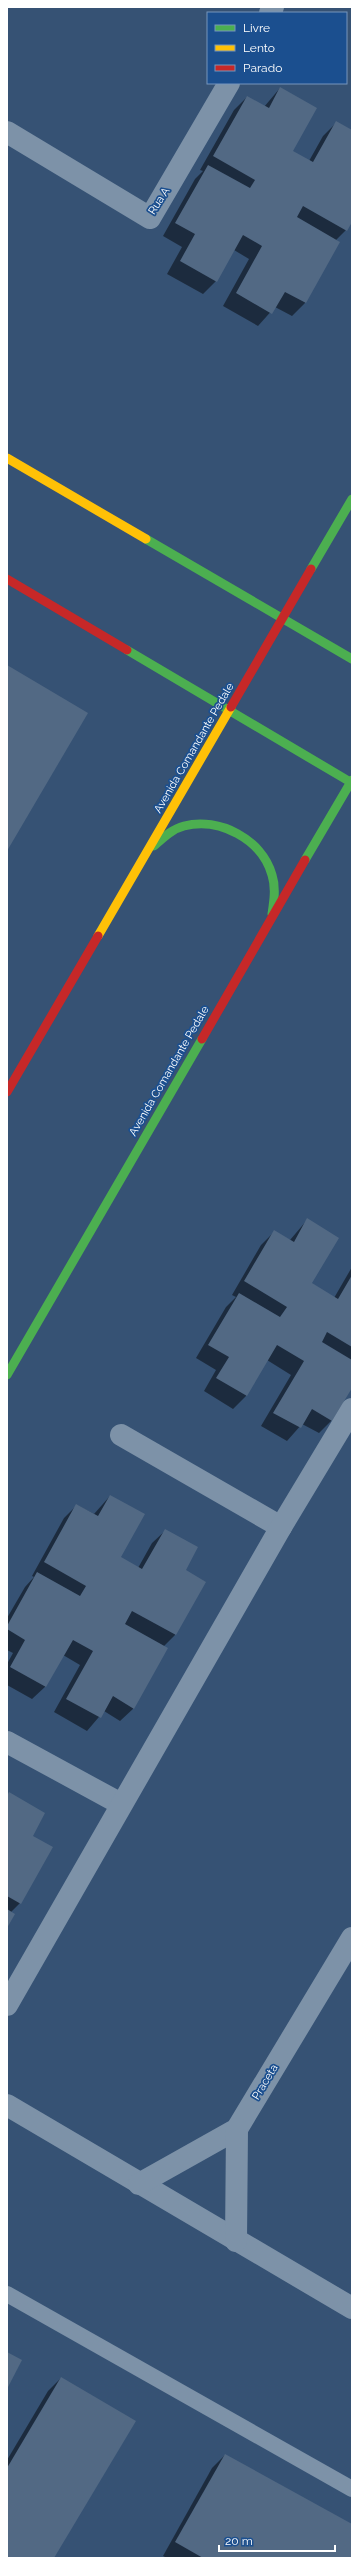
<svg xmlns="http://www.w3.org/2000/svg" width="359" height="2565" viewBox="0 0 359 2565" font-family="Raleway,sans-serif">
<rect width="100%" height="100%" fill="#365274"/>
<g fill="#0007">
<polygon points="280,88 291,151 309,161 323,136 336,123 352,132 352,220 346,230 336,240 339,242 305,303 292,316 275,307 258,326 223,306 249,259 234,250 216,281 203,294 167,274 182,247 163,236 195,179 203,171 200,170 234,110 247,97 264,107"/>
<polygon points="307,1220 311,1283 334,1298 352,1267 352,1386 332,1420 319,1433 302,1424 287,1441 261,1426 291,1375 267,1360 246,1396 233,1409 204,1391 216,1370 196,1358 226,1307 236,1297 232,1295 261,1245 274,1232 290,1240"/>
<polygon points="110,1496 120,1558 138,1568 152,1543 166,1530 185,1571 205,1582 175,1635 163,1647 134,1708 120,1721 104,1711 87,1731 54,1712 80,1665 63,1655 46,1686 32,1699 7,1685 7,1664 13,1653 7,1650 7,1618 25,1587 34,1577 32,1576 64,1518 77,1505 94,1514"/>
<polygon points="9,1794 32,1836 20,1903 11,1912 7,1926 7,1796"/>
<polygon points="61,2378 53,2558 7,2558 7,2460 48,2391"/>
<polygon points="225,2455 352,2525 352,2558 167,2558 163,2556 212,2468"/>
</g>
<g fill="#526984">
<polygon points="280,87 317,108 293,151 313,162 336,121 352,130 352,222 347,231 303,206 297,217 340,242 306,303 285,292 272,314 236,293 262,246 243,235 217,282 180,261 195,234 175,223 208,165 250,188 255,180 213,156 247,96 269,108"/>
<polygon points="7,665 88,713 7,851"/>
<polygon points="307,1218 339,1238 312,1283 338,1299 352,1275 352,1347 327,1332 322,1342 352,1360 352,1388 332,1421 312,1409 301,1428 273,1413 304,1361 277,1345 247,1396 216,1378 229,1357 208,1345 239,1293 280,1317 287,1307 244,1281 274,1230 294,1242"/>
<polygon points="110,1495 145,1514 121,1557 142,1569 165,1529 198,1547 186,1570 206,1582 176,1635 132,1611 125,1624 168,1648 134,1709 113,1696 101,1718 66,1699 93,1651 73,1640 46,1687 10,1667 25,1640 7,1629 7,1626 37,1572 80,1596 86,1586 44,1562 76,1504 98,1516"/>
<polygon points="9,1792 45,1813 33,1836 53,1847 21,1904 7,1896 7,1796"/>
<polygon points="7,1909 15,1914 7,1928"/>
<polygon points="7,2352 22,2360 7,2389"/>
<polygon points="61,2377 136,2421 54,2558 7,2558 7,2468"/>
<polygon points="225,2454 352,2524 352,2558 203,2558 175,2542"/>
</g>
<g fill="none" stroke-linecap="round" stroke-linejoin="round">
<polyline stroke="#7d92a8" stroke-width="16" points="7,2294 352,2489"/>
<g stroke="#7d92a8" stroke-width="22">
<polyline points="270,13 273,7"/>
<polyline points="7,132 150,218 229,83"/>
<polyline points="121,1435 281,1527"/>
<polyline points="7,1742 121,1804"/>
<polyline points="7,2005 281,1527 352,1409"/>
<polyline points="7,2105 352,2308"/>
<polyline points="139,2184 237,2129 352,1938"/>
<polyline points="236,2241 237,2129"/>
</g>
<g stroke="#4caf50" stroke-width="9">
<polyline points="146,539 352,659"/>
<polyline points="311,569 352,499"/>
<polyline points="127,650 352,783"/>
<path d="M 154,846 C 163,838 172,829 184,826 C 219,817 262,839 272,875 C 276,887 274,901 272,914"/>
<polyline points="305,860 352,780"/>
<polyline points="7,1375 202,1039"/>
</g>
<g stroke="#ffc107" stroke-width="9">
<polyline points="7,458 146,539"/>
<polyline points="98,936 231,707"/>
</g>
<g stroke="#c62828" stroke-width="9">
<polyline points="7,579 127,650"/>
<polyline points="231,707 311,569"/>
<polyline points="202,1039 305,860"/>
<polyline points="7,1092 98,936"/>
</g>
</g>
<g text-anchor="middle" dominant-baseline="central" stroke-width="3.5" stroke-linejoin="round" paint-order="stroke">
<g font-size="11" fill="#fff" stroke="#1b4f8f">
<text transform="translate(159 201) rotate(-57)">Rua A</text>
<text transform="translate(194 748) rotate(-60)">Avenida Comandante Pedale</text>
<text transform="translate(169 1071) rotate(-60)">Avenida Comandante Pedale</text>
<text transform="translate(265 2082) rotate(-59)">Praceta</text>
</g>
</g>
<rect width="359" height="2565" fill="none" stroke="#ffffff" stroke-width="16"/>
<rect x="207" y="12" width="140" height="72" fill="#1b4f8f" stroke="#7695bc"/>
<rect x="215" y="25" width="20" height="6" fill="#4caf50" stroke="#7695bc"/>
<text x="243" y="32" font-size="12" fill="#ffffff">Livre</text>
<rect x="215" y="45" width="20" height="6" fill="#ffc107" stroke="#7695bc"/>
<text x="243" y="52" font-size="12" fill="#ffffff">Lento</text>
<rect x="215" y="65" width="20" height="6" fill="#c62828" stroke="#7695bc"/>
<text x="243" y="72" font-size="12" fill="#ffffff">Parado</text>
<path d="M219 2545v6h116v-6" fill="none" stroke="#ffffff" stroke-width="2"/>
<text x="225" y="2545" font-size="12" fill="#ffffff" stroke="#1b4f8f" stroke-width="3" paint-order="stroke">20 m</text>
</svg>
